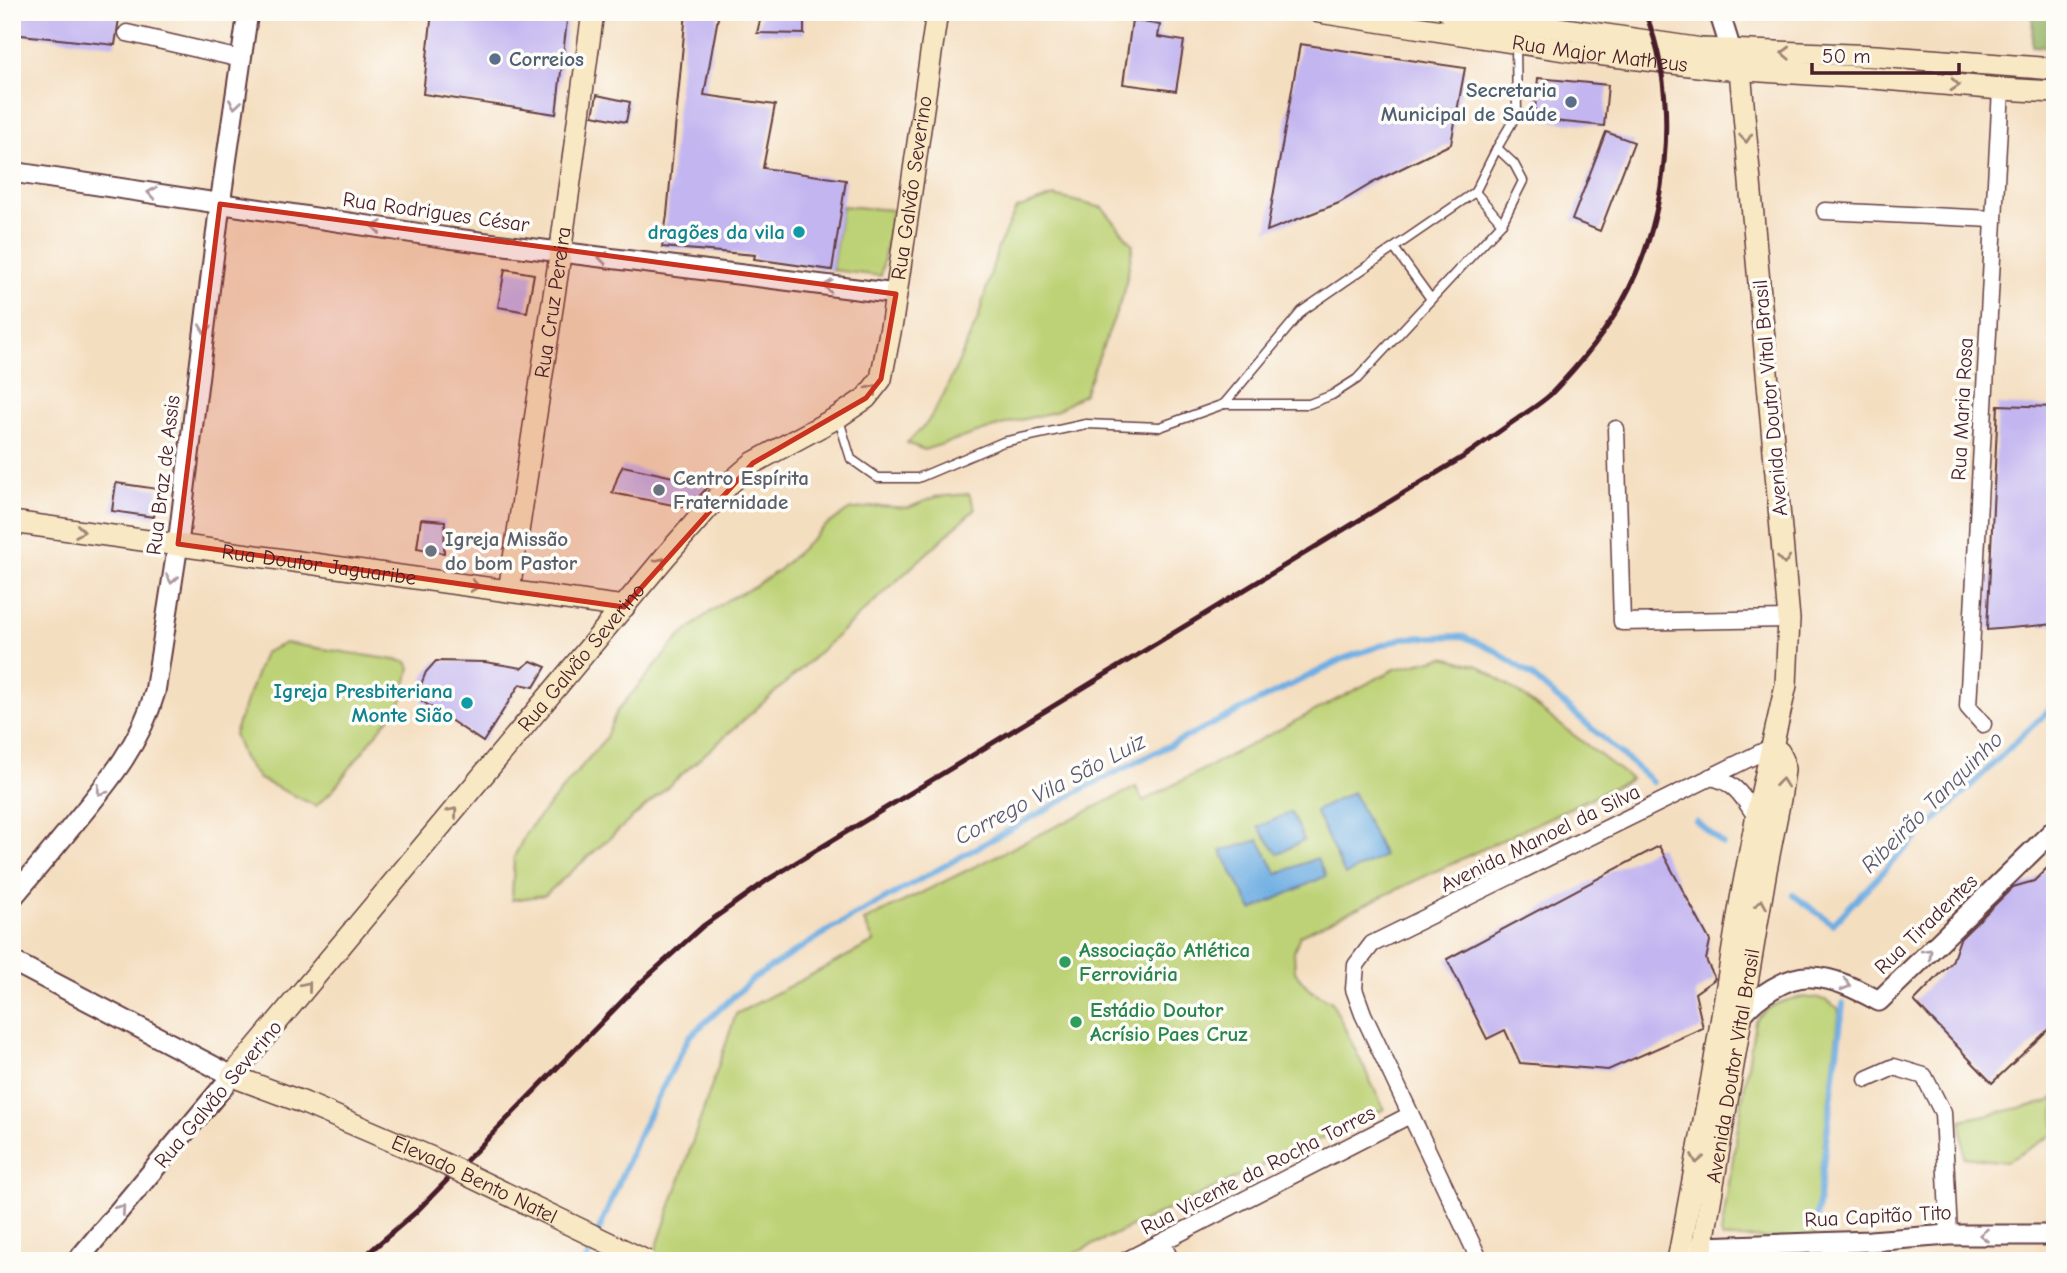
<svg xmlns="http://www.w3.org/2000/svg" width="2067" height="1273" viewBox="0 0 2067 1273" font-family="'Comic Neue',sans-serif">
<rect width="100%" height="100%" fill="#fdfcf7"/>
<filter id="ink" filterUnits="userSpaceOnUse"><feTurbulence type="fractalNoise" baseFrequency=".0143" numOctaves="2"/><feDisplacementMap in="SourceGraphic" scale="14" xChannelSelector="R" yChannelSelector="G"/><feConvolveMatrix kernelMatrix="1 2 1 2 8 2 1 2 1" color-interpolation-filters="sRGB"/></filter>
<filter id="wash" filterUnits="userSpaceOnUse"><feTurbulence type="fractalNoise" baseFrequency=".00686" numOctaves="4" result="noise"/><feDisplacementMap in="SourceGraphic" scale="28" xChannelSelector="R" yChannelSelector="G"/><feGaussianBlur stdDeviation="1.57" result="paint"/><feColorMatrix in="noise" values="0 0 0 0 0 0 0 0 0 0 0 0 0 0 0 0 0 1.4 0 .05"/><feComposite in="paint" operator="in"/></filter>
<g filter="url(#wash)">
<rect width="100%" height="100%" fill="#f4dec0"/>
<g fill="#bdd276" stroke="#847850" stroke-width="2">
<polygon points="1054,196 1103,208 1133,245 1124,293 1084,394 1054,412 1008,423 924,450 907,443 927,423 944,394 978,319 998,247 1016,209"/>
<polygon points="842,206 892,210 881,276 832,270"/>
<polygon points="969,494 975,509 790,679 545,895 512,900 514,857 527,831 605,739 617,711 678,639 702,618 727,600 754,587 780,569 824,527 849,510 879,506 908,508 935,497"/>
<polygon points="285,643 407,662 410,668 402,701 332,791 316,806 259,779 243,758 234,734 264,653"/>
<polygon points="1444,657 1479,666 1519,693 1631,779 1300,935 1294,952 1295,972 1310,990 1332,1002 1384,1109 1058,1261 652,1261 736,1014 874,942 864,921 1136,787 1143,801 1395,669"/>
<path d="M 1804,997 L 1825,1000 L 1838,1008 L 1839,1015 L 1814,1223 L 1815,1239 L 1723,1238 L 1721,1234 L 1755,1021 C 1767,1006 1784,999 1804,997 Z"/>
<polygon points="2055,1096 2054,1134 2006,1162 1964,1157 1961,1120 2049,1102"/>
<polygon points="1867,1246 1867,1261 1757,1261 1812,1250"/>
</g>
<polygon fill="#96b467" stroke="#706a49" stroke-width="2" points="2033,12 2055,12 2055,47 2032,46"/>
<g fill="#6eaee2" stroke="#5c6686" stroke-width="2">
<polygon points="1353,792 1384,856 1345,875 1315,811"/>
<polygon points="1291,812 1304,840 1278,854 1258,827"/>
<polygon points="1259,840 1277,874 1317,858 1326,876 1252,910 1221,851"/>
</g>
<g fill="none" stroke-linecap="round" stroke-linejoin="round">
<g stroke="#6eaee2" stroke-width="6">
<polyline points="1696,821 1723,844"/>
<polyline points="1793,895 1833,924 1893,861 2055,704"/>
<polyline points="1816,1222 1843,1004"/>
<polyline points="586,1261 640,1132 689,1037 754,978 831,929 1088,786 1345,658 1403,638 1462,636 1496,651 1533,677 1653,782"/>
</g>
</g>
<g id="blocks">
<g fill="#c3b6f0">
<polygon points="12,12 120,12 115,45 12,34"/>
<polygon points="432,12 492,12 508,15 508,12 568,12 556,114 423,94"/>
<polygon points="686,12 719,12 704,95 775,105 763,168 846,180 832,270 754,259 755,255 662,247 667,215"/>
<polygon points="762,12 804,12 804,34 757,33"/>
<polygon points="1132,20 1160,25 1158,37 1184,41 1176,91 1123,84"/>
<polygon points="1300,44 1465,68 1451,144 1376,181 1339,203 1267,231"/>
<polygon points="1538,78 1608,85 1604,126 1534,119"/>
<polygon points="597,95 630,102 626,122 593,115"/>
<polygon points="1606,132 1634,142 1600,231 1572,220"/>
<polygon points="505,269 534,274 527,312 498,307"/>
<polygon points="1998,405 2055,407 2055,624 1987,630"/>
<polygon points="623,466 687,480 708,487 688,508 612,493 619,473"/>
<polygon points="116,483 158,489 154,517 112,511"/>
<polygon points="421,519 445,521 444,553 417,548"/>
<polygon points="436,661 485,662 522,668 531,661 546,667 534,687 520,684 483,742 422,701 420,687 426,672"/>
<polygon points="1659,846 1710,941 1706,960 1715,979 1695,993 1703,1028 1608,1070 1520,1063 1505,1030 1487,1039 1447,959"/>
<polygon points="2055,860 2055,1023 1992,1083 1914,1001 1952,962 1960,939 2013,887 2034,881"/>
</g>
</g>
</g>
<g filter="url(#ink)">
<use href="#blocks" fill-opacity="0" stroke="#643c41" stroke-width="2"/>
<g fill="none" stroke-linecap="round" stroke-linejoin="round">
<defs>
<g id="service">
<polyline points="1475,192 1502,223"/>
<polyline points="1394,248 1431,299"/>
<polyline points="1224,404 1309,404 1332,395 1357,379 1502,223 1523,181 1514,164 1497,148"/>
<polyline points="839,420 851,459 878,478 918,478 1003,442 1086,424 1160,427 1224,404 1302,311 1475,192 1497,148 1517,114 1516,45"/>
</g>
<g id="minor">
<polyline points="127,33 241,59"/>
<polyline points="1825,211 1993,219"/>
<polyline points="1616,429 1622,622 1789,619"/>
<polyline points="1983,724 1968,707 2001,89"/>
<path d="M 1710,777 C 1737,782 1743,798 1757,818"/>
<polyline points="1867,1079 1894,1067 1924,1076 1943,1113 1949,1235"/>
<polyline points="1162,1243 1171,1261"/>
<polyline points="1125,1261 1410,1115"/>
<polyline points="1480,1261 1363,1014 1354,989 1356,965 1372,944 1772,747"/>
</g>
<g id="tertiary">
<polyline points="1719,12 1731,50"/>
<polyline points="12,172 448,238 896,294"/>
<path d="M 12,898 C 34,872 56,846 77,820 C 110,780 141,742 155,692 L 178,544 L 220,204 L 248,12"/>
<polyline points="12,961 232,1076 77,1261"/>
<path d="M 1741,1016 C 1755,997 1788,975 1812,977 C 1836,978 1858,990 1879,1001 L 2055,829"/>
<polyline points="1690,1251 1703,1247 1870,1241 1949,1235 2052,1235 2055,1232"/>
</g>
<g id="secondary">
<path id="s1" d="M 1319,12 L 1571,51 L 1715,68 L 1873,78 L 2001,89 L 2055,92"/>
<polyline points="1449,12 1702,49 1876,56 2055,69"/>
<path id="s2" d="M 12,522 L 624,607"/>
<path id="s3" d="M 509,591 L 558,269 L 593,12"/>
<path id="s4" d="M 302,1102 L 232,1076 L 665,557 L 729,484 L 753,463 L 838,417 L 866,398 L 881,379 L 892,322 L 937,12"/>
<polyline points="1678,1261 1712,1078 1741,899 1758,809 1786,685 1789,619 1740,70 1731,50"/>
<path id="s5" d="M 1700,1261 L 1766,870 L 1780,799 L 1784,770 L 1783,760 L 1779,752 L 1772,747"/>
</g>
</defs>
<use href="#service" stroke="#643c41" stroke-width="11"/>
<use href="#minor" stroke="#643c41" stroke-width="19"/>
<use href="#tertiary" stroke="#643c41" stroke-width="23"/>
<use href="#secondary" stroke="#643c41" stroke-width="24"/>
<use href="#service" stroke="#fff" stroke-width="8"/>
<use href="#minor" stroke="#fff" stroke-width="16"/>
<use href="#tertiary" stroke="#fff" stroke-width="19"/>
<use href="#secondary" stroke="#f8e8c3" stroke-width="21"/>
<path stroke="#4a1f2b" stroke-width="5" d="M 359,1261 L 416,1212 L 638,985 L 703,926 L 769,879 L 1463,457 C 1482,444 1501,430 1520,417 C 1530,410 1541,403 1550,395 C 1577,367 1604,336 1622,302 C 1668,219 1681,101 1645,12"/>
<defs>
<g id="secondary-bridge">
<path id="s6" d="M 302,1102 L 432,1158 L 646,1261"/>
</g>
</defs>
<use href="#secondary-bridge" stroke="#643c41" stroke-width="24" stroke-linecap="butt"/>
<use href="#secondary-bridge" stroke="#f8e8c3" stroke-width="21"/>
</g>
<defs><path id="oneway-chevron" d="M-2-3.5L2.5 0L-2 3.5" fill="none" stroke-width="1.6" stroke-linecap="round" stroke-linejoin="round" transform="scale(1.75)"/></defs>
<g stroke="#a18477">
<use href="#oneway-chevron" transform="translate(1786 53) rotate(-178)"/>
<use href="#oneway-chevron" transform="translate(1955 85) rotate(5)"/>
<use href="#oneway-chevron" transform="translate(1746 138) rotate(85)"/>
<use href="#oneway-chevron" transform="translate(873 389) rotate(-51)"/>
<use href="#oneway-chevron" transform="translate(80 531) rotate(8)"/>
<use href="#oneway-chevron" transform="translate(1784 560) rotate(85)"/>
<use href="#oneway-chevron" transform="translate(661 562) rotate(-50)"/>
<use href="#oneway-chevron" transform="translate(475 586) rotate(8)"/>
<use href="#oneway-chevron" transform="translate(1782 783) rotate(-84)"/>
<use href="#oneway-chevron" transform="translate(453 812) rotate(-50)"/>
<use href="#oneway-chevron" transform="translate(1761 904) rotate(-81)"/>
<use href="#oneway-chevron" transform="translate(307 986) rotate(-50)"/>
<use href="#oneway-chevron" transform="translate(1697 1159) rotate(100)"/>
</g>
<g stroke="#ae9aa0">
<use href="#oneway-chevron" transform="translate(235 104) rotate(98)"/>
<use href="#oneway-chevron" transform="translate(152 193) rotate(-171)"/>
<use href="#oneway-chevron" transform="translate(377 227) rotate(-172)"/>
<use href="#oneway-chevron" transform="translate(603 258) rotate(-173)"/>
<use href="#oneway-chevron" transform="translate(828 286) rotate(-173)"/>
<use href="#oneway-chevron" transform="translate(205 329) rotate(97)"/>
<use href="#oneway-chevron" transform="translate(172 579) rotate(100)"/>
<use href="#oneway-chevron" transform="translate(101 791) rotate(128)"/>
<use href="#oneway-chevron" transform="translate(1928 953) rotate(-44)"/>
<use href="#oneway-chevron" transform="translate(1846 985) rotate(17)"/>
<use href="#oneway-chevron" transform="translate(121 1209) rotate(-49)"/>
<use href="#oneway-chevron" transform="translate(1984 1235) rotate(180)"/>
</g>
</g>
<path fill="#c8321e" fill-opacity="0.2" stroke="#c8321e" stroke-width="5" stroke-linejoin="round" d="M 220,204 L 896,294 L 881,379 L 866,398 L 753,463 L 624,607 L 178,544 Z"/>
<g fill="#5c6f8a" stroke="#fdfcf7" stroke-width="2.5">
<circle cx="495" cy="59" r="7"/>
<circle cx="1571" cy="102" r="7"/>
</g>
<g fill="#0f9aa8" stroke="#fdfcf7" stroke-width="2.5">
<circle cx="799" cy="232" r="7"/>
<circle cx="467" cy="703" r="7"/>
</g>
<g fill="#6b7280" stroke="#fdfcf7" stroke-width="2.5">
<circle cx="659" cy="490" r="7"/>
<circle cx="431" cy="551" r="7"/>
</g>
<g fill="#2e9e5b" stroke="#fdfcf7" stroke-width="2.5">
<circle cx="1065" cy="962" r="7"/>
<circle cx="1076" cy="1022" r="7"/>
</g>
<g text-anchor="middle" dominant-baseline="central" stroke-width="7" stroke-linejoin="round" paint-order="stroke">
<g font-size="21" fill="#4a1f2b" stroke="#fdfcf7">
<text stroke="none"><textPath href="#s1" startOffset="284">Rua Major Matheus</textPath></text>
<text stroke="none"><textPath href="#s4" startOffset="1228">Rua Galvão Severino</textPath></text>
<text transform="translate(436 212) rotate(8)">Rua Rodrigues César</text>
<text stroke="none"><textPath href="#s3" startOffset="292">Rua Cruz Pereira</textPath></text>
<text transform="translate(1770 398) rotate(-95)">Avenida Doutor Vital Brasil</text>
<text transform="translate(1962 409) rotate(-87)">Rua Maria Rosa</text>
<text transform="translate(163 475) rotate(-83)">Rua Braz de Assis</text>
<text stroke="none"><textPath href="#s2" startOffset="310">Rua Doutor Jaguaribe</textPath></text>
<text stroke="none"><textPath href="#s4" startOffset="620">Rua Galvão Severino</textPath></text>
<text transform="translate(1540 838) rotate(-26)">Avenida Manoel da Silva</text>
<text transform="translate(1926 924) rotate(-44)">Rua Tiradentes</text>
<text stroke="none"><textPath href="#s5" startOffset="198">Avenida Doutor Vital Brasil</textPath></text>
<text transform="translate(218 1094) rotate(-50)">Rua Galvão Severino</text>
<text transform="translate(1258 1170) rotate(-27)">Rua Vicente da Rocha Torres</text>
<text stroke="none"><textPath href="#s6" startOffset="189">Elevado Bento Natel</textPath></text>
<text transform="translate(1878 1216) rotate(-3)">Rua Capitão Tito</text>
</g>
<g font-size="21" font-weight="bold" fill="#4e5e75" stroke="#fdfcf7" text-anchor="start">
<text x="509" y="59">Correios</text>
<text x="1557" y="90" text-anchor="end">Secretaria<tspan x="1557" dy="24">Municipal de Saúde</tspan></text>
</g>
<g font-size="21" font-weight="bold" fill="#0d838f" stroke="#fdfcf7" text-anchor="end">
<text x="785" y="232">dragões da vila</text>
<text x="453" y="691">Igreja Presbiteriana<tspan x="453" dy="24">Monte Sião</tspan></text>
</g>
<g font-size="21" font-weight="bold" fill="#5b616d" stroke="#fdfcf7" text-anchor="start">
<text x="673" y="478">Centro Espírita<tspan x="673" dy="24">Fraternidade</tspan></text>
<text x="445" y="539">Igreja Missão<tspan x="445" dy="24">do bom Pastor</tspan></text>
</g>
<g font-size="21" font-weight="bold" fill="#27864d" stroke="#fdfcf7" text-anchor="start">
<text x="1079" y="950">Associação Atlética<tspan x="1079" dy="24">Ferroviária</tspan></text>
<text x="1090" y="1010">Estádio Doutor<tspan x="1090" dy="24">Acrísio Paes Cruz</tspan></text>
</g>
<g font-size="23" font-style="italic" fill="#585874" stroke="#fdfcf7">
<text transform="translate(1050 789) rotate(-28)">Corrego Vila São Luiz</text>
<text transform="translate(1932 802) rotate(-45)">Ribeirão Tanquinho</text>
</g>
</g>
<rect width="2067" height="1273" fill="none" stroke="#fdfcf7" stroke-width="42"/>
<path d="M1812 63v10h147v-10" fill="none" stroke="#4a1f2b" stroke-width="3.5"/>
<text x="1822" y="63" font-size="21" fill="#4a1f2b" stroke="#fdfcf7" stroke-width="5" paint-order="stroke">50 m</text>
</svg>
